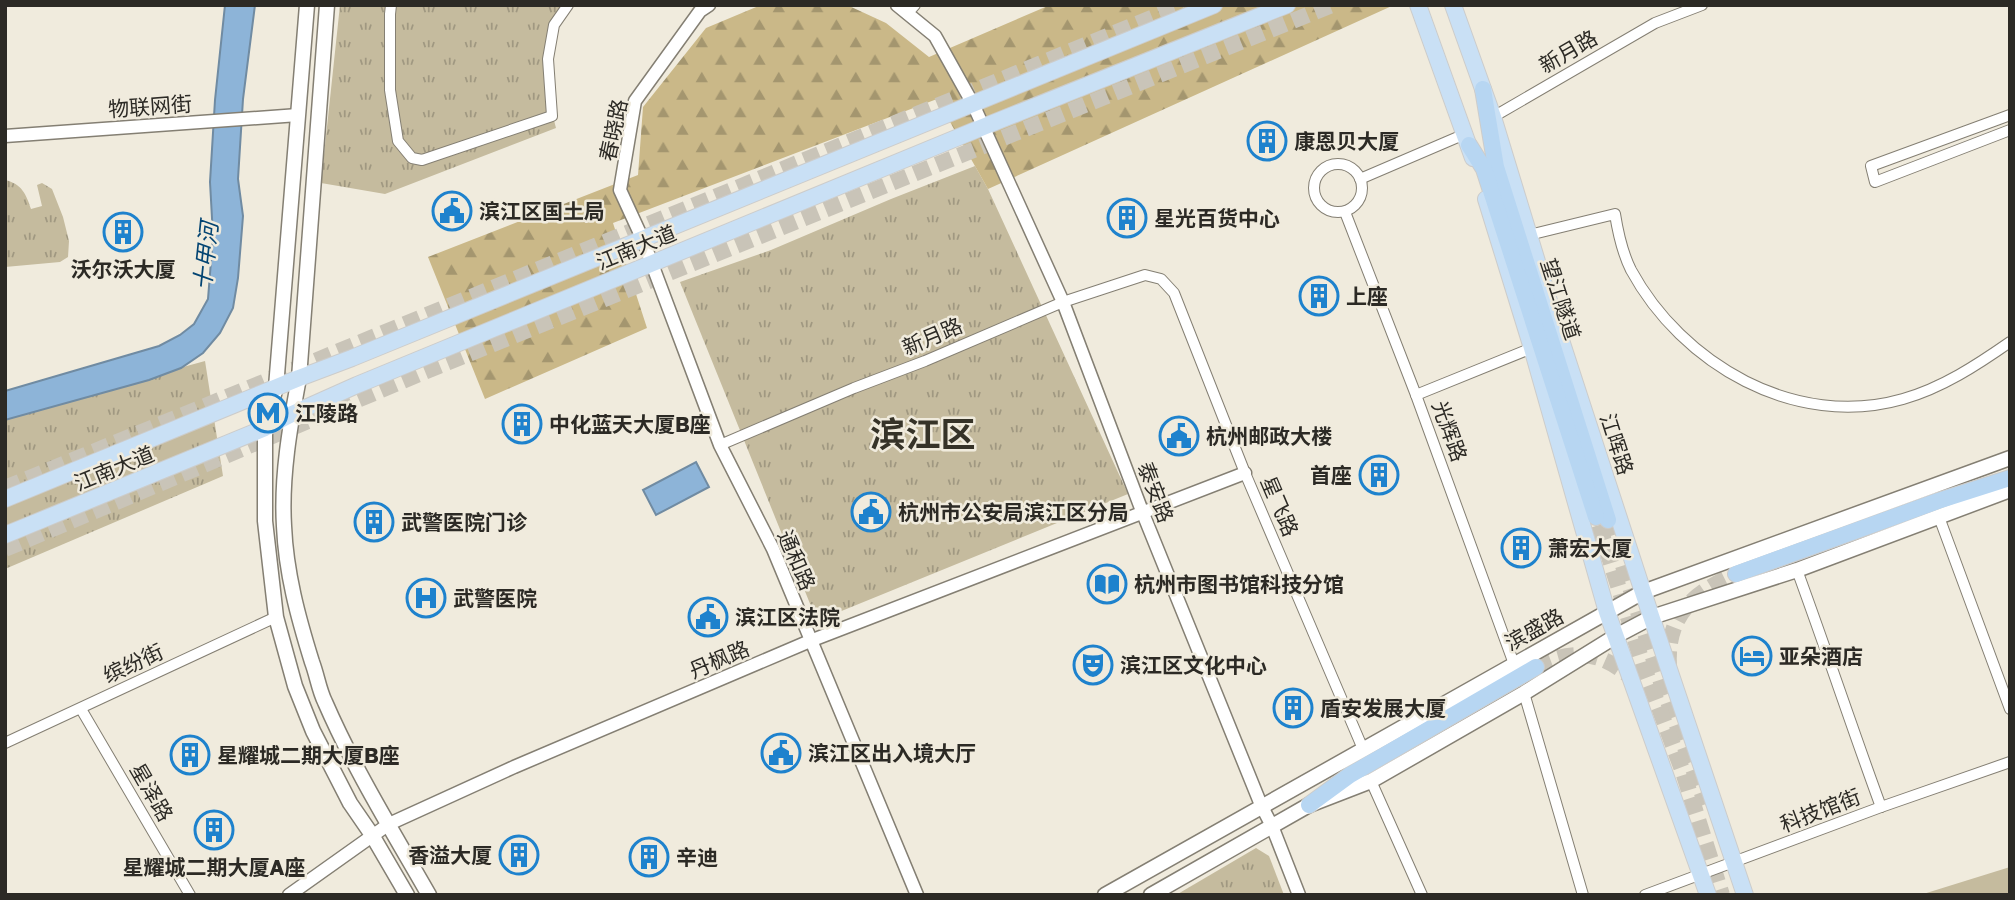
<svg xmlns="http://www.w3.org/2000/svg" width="2015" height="900" viewBox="0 0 2015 900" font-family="'Golos Text','Noto Sans SC',sans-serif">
<defs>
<pattern id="grass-tufts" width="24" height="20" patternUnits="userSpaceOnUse" patternTransform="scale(1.75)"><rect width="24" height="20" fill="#c5bb9e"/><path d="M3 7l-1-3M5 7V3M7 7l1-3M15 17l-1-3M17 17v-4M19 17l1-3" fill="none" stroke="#a09881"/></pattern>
<pattern id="forest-firs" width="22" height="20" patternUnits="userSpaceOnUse" patternTransform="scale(1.75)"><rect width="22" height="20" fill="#cab888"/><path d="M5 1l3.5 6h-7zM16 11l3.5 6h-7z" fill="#a4966f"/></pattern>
</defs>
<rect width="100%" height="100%" fill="#f0ebdd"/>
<g fill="url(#grass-tufts)">
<path d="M 340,5 L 568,5 C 564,11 558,17 555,24 C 543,48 549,103 556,128 L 385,194 L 321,183 Z"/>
<polygon points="975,166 988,189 1128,494 817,621 680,282 771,250 891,199"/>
<path d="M 5,180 C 22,184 26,194 31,209 L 42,206 L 37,185 L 42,183 L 52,189 L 63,217 L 69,241 L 68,257 L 60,262 L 5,267 Z"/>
<polygon points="205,361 223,476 5,569 5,416"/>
<polygon points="1256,848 1269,856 1284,895 1176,895"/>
</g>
<polygon fill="url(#forest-firs)" points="761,5 847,5 886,23 929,57 1050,5 1394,5 988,189 937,99 613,223 647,328 485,399 428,257 638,175 643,107 706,28"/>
<polygon fill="#c5bb9e" points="2010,867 2010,895 1920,895"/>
<g fill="#8db4d8" stroke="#708ba2" stroke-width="2">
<polygon points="225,5 255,5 243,99 238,179 243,216 238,278 233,308 220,333 203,353 181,368 149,380 5,420 5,391 159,346 180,335 194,324 208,299 213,236 210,182 215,100"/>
<polygon points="696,462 709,487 656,515 643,490"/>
</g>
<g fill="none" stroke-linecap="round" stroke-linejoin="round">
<g stroke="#c9c4b8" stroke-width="16" stroke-dasharray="16 8" stroke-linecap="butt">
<polyline points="5,488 1183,5"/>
<polyline points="1608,520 1663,688 1706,804"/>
<polyline points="1599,525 1643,665 1683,772 1722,895"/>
<polyline points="5,549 419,374 1332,5"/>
<path d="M 1536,667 C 1574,648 1601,651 1633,679"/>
<path d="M 1669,667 C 1666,615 1693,593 1736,574"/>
</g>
<defs>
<g id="minor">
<polyline points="391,5 390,14 390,90 398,141 412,158 422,160 552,116 548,59 554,25 568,5"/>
<polyline points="907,14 915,5"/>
<polyline points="2010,115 1871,166 1875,182 2010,130"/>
<polyline points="1493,117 1655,23 1702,5"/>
<circle cx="1338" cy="188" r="24"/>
<polyline points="1360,179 1465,134"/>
<polyline points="1345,212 1416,395 1514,664"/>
<path d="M 1529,235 L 1615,214 C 1618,233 1622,252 1631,270 C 1682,364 1795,430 1903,399 C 1942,388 1977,365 2010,342"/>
<polyline points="1416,395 1532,348"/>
<polyline points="720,445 854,388 925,361 1063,302 1145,275 1161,279 1174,293 1245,473 1363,749"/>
<polyline points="1939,517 2010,709"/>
<path d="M 1797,570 C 1826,649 1852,728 1881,807"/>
<polyline points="1524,693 1583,895"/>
<polyline points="81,709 190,895"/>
<polyline points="5,743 276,617"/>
<polyline points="1371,781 1422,895"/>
<polyline points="1645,895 1881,807 2010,762"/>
</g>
<g id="tertiary">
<polyline points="709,5 700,11 635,101 620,190 643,240 720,445 773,549 917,895"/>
<polyline points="897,5 935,36 973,104 1063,302 1142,511 1261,805 1272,826 1299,895"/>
<polyline points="5,136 298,115"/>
<polyline points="289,895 389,824 514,767 810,641 1245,473"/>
</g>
<g id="secondary">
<polyline points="307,5 276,387 265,428 265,521 276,617 295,686 313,731 350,803 372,835 407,895"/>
<path d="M 327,5 L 299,378 C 290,426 281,477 284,526 C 286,573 298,617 312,662 C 317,675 319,690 325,702 C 354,769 393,832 429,895"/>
<polyline points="1105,895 1643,592 2010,458"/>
<polyline points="1151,895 1309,805 1371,781 1524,693 1616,636 1652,617 1797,570 2010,490"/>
</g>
<g id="primary">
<polyline points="1418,5 1473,158"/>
<polyline points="1453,5 1493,117 1560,337 1643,592 1745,895"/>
<polyline points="1486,199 1532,348 1607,612 1708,895"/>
<polyline points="5,499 299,378 352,358 1214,5"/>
<polyline points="5,535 265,428 292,414 357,385 517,319 983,127 1287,5"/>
</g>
<g id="trunk">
<polyline points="1483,89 1496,167 1608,520"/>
<polyline points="1469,145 1484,169 1596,517"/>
<polyline points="1736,574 1938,501 2010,478"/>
<polyline points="1309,805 1350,775 1536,667"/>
</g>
</defs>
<use href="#minor" stroke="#847f73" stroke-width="12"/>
<use href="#tertiary" stroke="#847f73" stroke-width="15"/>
<use href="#secondary" stroke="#847f73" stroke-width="17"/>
<use href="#primary" stroke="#cccccb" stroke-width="18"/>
<use href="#trunk" stroke="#cccccb" stroke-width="18"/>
<use href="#minor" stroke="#fff" stroke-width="10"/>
<use href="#tertiary" stroke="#fff" stroke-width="12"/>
<use href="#secondary" stroke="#fff" stroke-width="14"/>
<use href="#primary" stroke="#c9e0f5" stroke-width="16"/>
<use href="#trunk" stroke="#b7d6f2" stroke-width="16"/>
</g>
<defs>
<symbol id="building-ring" viewBox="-11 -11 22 22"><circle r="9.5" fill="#f0ebdd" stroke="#1e82cd" stroke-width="1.5"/><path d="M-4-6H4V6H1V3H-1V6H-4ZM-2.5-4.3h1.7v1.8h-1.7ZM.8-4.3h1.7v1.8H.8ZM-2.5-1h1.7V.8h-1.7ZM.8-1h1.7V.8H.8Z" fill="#1e82cd"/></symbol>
<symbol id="civic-ring" viewBox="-11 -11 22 22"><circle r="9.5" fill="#f0ebdd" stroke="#1e82cd" stroke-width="1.5"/><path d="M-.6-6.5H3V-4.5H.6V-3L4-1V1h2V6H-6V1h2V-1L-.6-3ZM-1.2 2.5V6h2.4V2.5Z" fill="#1e82cd"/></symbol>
<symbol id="metro-ring" viewBox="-11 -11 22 22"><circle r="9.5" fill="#f0ebdd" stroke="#1e82cd" stroke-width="1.5"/><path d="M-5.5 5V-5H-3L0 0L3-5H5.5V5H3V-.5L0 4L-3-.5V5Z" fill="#1e82cd"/></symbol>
<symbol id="library-ring" viewBox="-11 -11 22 22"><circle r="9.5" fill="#f0ebdd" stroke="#1e82cd" stroke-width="1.5"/><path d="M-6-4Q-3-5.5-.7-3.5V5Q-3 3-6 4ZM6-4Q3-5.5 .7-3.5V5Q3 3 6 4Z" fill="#1e82cd"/></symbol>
<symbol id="hospital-ring" viewBox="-11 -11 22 22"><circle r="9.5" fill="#f0ebdd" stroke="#1e82cd" stroke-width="1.5"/><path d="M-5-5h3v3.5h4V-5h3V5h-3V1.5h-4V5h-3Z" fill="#1e82cd"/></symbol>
<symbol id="hotel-ring" viewBox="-11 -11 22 22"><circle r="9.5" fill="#f0ebdd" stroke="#1e82cd" stroke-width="1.5"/><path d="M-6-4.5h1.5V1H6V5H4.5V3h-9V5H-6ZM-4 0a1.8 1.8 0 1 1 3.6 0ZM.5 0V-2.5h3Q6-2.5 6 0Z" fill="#1e82cd"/></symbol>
<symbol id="theatre-ring" viewBox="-11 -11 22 22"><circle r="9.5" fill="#f0ebdd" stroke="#1e82cd" stroke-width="1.5"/><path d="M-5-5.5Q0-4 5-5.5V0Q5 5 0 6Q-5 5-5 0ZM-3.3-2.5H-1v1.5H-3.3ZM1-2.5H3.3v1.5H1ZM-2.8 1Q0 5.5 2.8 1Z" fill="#1e82cd"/></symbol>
</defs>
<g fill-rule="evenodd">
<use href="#building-ring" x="1245" y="119" width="44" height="44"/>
<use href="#civic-ring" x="430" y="189" width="44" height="44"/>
<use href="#building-ring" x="1105" y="196" width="44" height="44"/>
<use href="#building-ring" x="101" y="210" width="44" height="44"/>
<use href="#building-ring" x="1297" y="274" width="44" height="44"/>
<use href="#metro-ring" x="246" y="391" width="44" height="44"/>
<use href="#building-ring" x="500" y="402" width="44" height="44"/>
<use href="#civic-ring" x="1157" y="414" width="44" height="44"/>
<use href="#building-ring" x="1357" y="453" width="44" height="44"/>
<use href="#civic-ring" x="849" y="490" width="44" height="44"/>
<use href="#building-ring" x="352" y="500" width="44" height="44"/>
<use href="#building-ring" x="1499" y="526" width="44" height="44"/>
<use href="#library-ring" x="1085" y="562" width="44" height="44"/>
<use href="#hospital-ring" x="404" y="576" width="44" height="44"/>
<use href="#civic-ring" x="686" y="595" width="44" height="44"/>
<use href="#hotel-ring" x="1730" y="634" width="44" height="44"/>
<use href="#theatre-ring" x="1071" y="643" width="44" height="44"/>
<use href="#building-ring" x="1271" y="686" width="44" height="44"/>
<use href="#civic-ring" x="759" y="731" width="44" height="44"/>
<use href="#building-ring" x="168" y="733" width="44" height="44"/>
<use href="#building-ring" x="192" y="808" width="44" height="44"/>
<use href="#building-ring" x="497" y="833" width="44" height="44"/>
<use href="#building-ring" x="627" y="835" width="44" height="44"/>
</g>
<g text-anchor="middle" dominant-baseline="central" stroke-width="5" stroke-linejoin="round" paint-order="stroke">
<g font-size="21" fill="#2c2a25" stroke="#f0ebdd">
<text transform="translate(1568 51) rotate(-30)">新月路</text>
<text transform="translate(150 106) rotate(-4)">物联网街</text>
<text transform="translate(613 130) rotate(-78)">春晓路</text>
<text transform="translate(636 247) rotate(-22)">江南大道</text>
<text transform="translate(1561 299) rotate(72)">望江隧道</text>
<text transform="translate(932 336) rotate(-23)">新月路</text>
<text transform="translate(1450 431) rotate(70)">光辉路</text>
<text transform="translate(1617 444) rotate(72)">江晖路</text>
<text transform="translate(114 468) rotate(-22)">江南大道</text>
<text transform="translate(1156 492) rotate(69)">泰安路</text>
<text transform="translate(1280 506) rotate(67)">星飞路</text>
<text transform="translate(797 560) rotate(67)">通和路</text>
<text transform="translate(1534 629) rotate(-29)">滨盛路</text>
<text transform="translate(719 659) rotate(-23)">丹枫路</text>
<text transform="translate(133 663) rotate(-25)">缤纷街</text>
<text transform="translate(152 792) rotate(60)">星泽路</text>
<text transform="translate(1820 810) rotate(-21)">科技馆街</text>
</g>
<g font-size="21" font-weight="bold" fill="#2c2a25" stroke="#f0ebdd" text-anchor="start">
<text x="1294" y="141">康恩贝大厦</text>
<text x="479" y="211">滨江区国土局</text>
<text x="1154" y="218">星光百货中心</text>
<text x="123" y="269" text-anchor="middle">沃尔沃大厦</text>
<text x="1346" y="296">上座</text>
<text x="295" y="413">江陵路</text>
<text x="549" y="424">中化蓝天大厦B座</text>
<text x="1206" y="436">杭州邮政大楼</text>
<text x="1352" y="475" text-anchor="end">首座</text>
<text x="898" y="512">杭州市公安局滨江区分局</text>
<text x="401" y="522">武警医院门诊</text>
<text x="1548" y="548">萧宏大厦</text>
<text x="1134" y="584">杭州市图书馆科技分馆</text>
<text x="453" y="598">武警医院</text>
<text x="735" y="617">滨江区法院</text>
<text x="1779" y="656">亚朵酒店</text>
<text x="1120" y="665">滨江区文化中心</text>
<text x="1320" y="708">盾安发展大厦</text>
<text x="808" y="753">滨江区出入境大厅</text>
<text x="217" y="755">星耀城二期大厦B座</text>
<text x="492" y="855" text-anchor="end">香溢大厦</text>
<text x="676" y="857">辛迪</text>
<text x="214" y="867" text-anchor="middle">星耀城二期大厦A座</text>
</g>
<g font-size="23" font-style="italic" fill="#034472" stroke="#f0ebdd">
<text transform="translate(205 256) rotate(-84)">十甲河</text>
</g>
<g font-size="35" font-weight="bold" fill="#363328" stroke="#f0ebdd">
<text x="923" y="434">滨江区</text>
</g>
</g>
<rect width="2015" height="900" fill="none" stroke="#2c2a25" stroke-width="14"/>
</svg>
